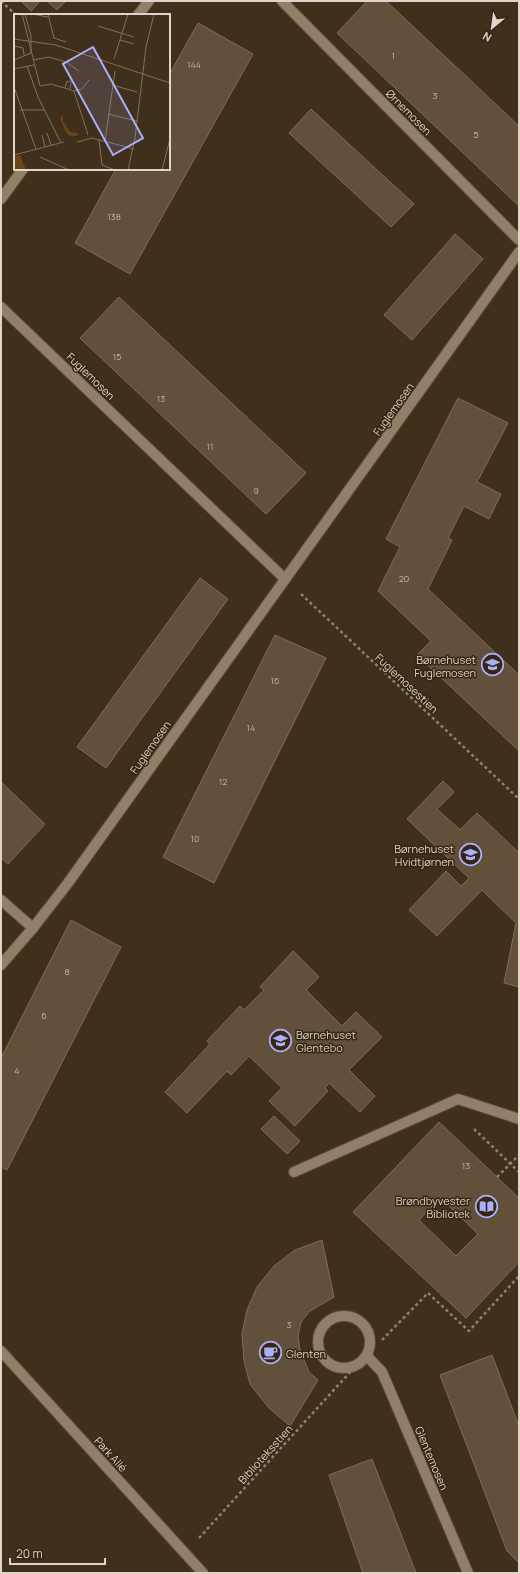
<svg xmlns="http://www.w3.org/2000/svg" width="520" height="1574" viewBox="0 0 520 1574" font-family="Manrope,sans-serif">
<rect width="100%" height="100%" fill="#40301b"/>
<g fill="#62503b" stroke="#806d57" fill-rule="evenodd">
<polygon points="21,1 40,1 31,11"/>
<polygon points="47,1 66,1 57,10"/>
<polygon points="367,1 386,1 519,126 519,206 337,33"/>
<polygon points="198,23 253,54 130,274 75,243 116,169 169,169 169,75"/>
<polygon points="311,109 414,204 391,227 289,133"/>
<polygon points="455,234 483,259 412,340 384,315"/>
<polygon points="119,297 306,473 266,514 80,338"/>
<polygon points="458,398 508,423 477,482 501,494 489,519 464,506 448,538 452,540 428,589 519,675 519,751 417,655 431,641 378,591 400,547 386,539"/>
<polygon points="200,578 228,599 106,768 77,747"/>
<polygon points="275,635 326,658 214,883 163,857"/>
<polygon points="443,781 454,792 437,809 460,830 477,813 519,853 519,987 504,983 516,923 482,890 437,936 409,910 446,871 461,886 469,878 407,819"/>
<polygon points="1,782 45,824 8,864 1,858"/>
<polygon points="71,920 121,947 7,1170 1,1167 1,1058"/>
<polygon points="293,951 319,977 306,990 342,1026 356,1012 382,1037 349,1070 375,1096 360,1112 329,1083 325,1088 328,1091 295,1126 269,1101 282,1088 249,1056 231,1075 227,1071 187,1113 165,1092 210,1044 207,1041 240,1006 244,1010 264,990 260,987"/>
<polygon points="274,1116 300,1141 287,1154 261,1129"/>
<path d="M 439,1122 L 519,1198 L 519,1262 L 466,1318 L 353,1212 ZM 441,1198 L 478,1234 L 456,1256 L 419,1220 Z"/>
<polygon points="322,1240 334,1297 310,1311 301,1322 298,1336 300,1350 309,1372 318,1380 290,1426 269,1408 250,1384 244,1361 242,1334 247,1310 257,1287 274,1266 295,1250"/>
<polygon points="492,1355 519,1426 519,1563 507,1551 440,1375"/>
<polygon points="372,1459 416,1573 363,1573 329,1475"/>
</g>
<g fill="none" stroke-linecap="round" stroke-linejoin="round">
<defs>
<g id="minor">
<polyline points="282,1 519,240"/>
<polyline points="138,15 149,1"/>
<polyline points="1,199 23,169"/>
<polyline points="1,307 285,579"/>
<polyline points="1,900 33,928"/>
<polyline points="1,965 33,928 68,883 519,252"/>
<polyline points="294,1172 458,1099 519,1119"/>
<circle cx="344" cy="1342" r="26"/>
<polyline points="1,1351 203,1573"/>
<polyline points="367,1356 382,1372 468,1573"/>
</g>
</defs>
<use href="#minor" stroke="#5a4d3b" stroke-width="12"/>
<g stroke="#8f8271" stroke-width="2.5" stroke-dasharray="3 3" stroke-linecap="butt">
<polyline points="1,1 16,15"/>
<polyline points="301,594 519,799"/>
<polyline points="474,1129 519,1172"/>
<polyline points="497,1177 519,1155"/>
<polyline points="382,1340 428,1293 469,1331 519,1276"/>
<polyline points="199,1538 352,1370"/>
</g>
<use href="#minor" stroke="#927f68" stroke-width="10"/>
</g>
<defs>
<symbol id="school-ring" viewBox="-11 -11 22 22"><circle r="9.5" fill="#362612" stroke="#acaffb" stroke-width="1.5"/><path d="M0-5L7-2L0 1L-7-2ZM-4 1L0 2.5L4 1V4Q0 6-4 4Z" fill="#acaffb"/></symbol>
<symbol id="library-ring" viewBox="-11 -11 22 22"><circle r="9.5" fill="#362612" stroke="#acaffb" stroke-width="1.5"/><path d="M-6-4Q-3-5.5-.7-3.5V5Q-3 3-6 4ZM6-4Q3-5.5 .7-3.5V5Q3 3 6 4Z" fill="#acaffb"/></symbol>
<symbol id="cafe-ring" viewBox="-11 -11 22 22"><circle r="9.5" fill="#362612" stroke="#acaffb" stroke-width="1.5"/><path d="M-5.5-4.5H6V0H3Q3 3.5 0 3.5H-2.5Q-5.5 3.5-5.5 0ZM3-3.2v2h1.7v-2ZM-6 4.5H4V6H-6Z" fill="#acaffb"/></symbol>
</defs>
<g fill-rule="evenodd">
<use href="#school-ring" x="480" y="652" width="25" height="25"/>
<use href="#school-ring" x="458" y="842" width="25" height="25"/>
<use href="#school-ring" x="268" y="1028" width="25" height="25"/>
<use href="#library-ring" x="474" y="1194" width="25" height="25"/>
<use href="#cafe-ring" x="258" y="1340" width="25" height="25"/>
</g>
<g text-anchor="middle" dominant-baseline="central" stroke-width="3" stroke-linejoin="round" paint-order="stroke">
<g font-size="9" fill="#bfb3a5">
<text x="393" y="55">1</text>
<text x="194" y="64">144</text>
<text x="435" y="95">3</text>
<text x="476" y="134">5</text>
<text x="114" y="216">138</text>
<text x="117" y="356">15</text>
<text x="161" y="398">13</text>
<text x="210" y="446">11</text>
<text x="256" y="490">9</text>
<text x="404" y="578">20</text>
<text x="275" y="680">16</text>
<text x="251" y="727">14</text>
<text x="223" y="781">12</text>
<text x="195" y="838">10</text>
<text x="67" y="971">8</text>
<text x="44" y="1015">6</text>
<text x="17" y="1070">4</text>
<text x="466" y="1165">13</text>
<text x="289" y="1324">3</text>
</g>
<g font-size="11" fill="#ded4c8" stroke="#362612">
<text transform="translate(409 112) rotate(45)">Ørnemosen</text>
<text transform="translate(91 376) rotate(44)">Fuglemosen</text>
<text transform="translate(393 409) rotate(-55)">Fuglemosen</text>
<text transform="translate(407 683) rotate(43)">Fuglemosestien</text>
<text transform="translate(150 747) rotate(-55)">Fuglemosen</text>
<text transform="translate(111 1454) rotate(48)">Park Allé</text>
<text transform="translate(265 1454) rotate(-48)">Biblioteksstien</text>
<text transform="translate(432 1458) rotate(67)">Glentemosen</text>
</g>
<g font-size="11" fill="#ded4c8" stroke="#362612" text-anchor="end">
<text x="476" y="659">Børnehuset<tspan x="476" dy="13">Fuglemosen</tspan></text>
<text x="454" y="848">Børnehuset<tspan x="454" dy="13">Hvidtjørnen</tspan></text>
<text x="296" y="1034" text-anchor="start">Børnehuset<tspan x="296" dy="13">Glentebo</tspan></text>
<text x="470" y="1200">Brøndbyvester<tspan x="470" dy="13">Bibliotek</tspan></text>
<text x="286" y="1353" text-anchor="start">Glenten</text>
</g>
</g>
<g transform="translate(14 14)">
<rect width="156" height="156" fill="#40301b"/>
<path d="M 49,100 L 49,107 L 52,112 L 56,118 L 64,119 L 63,122 L 55,122 L 51,116 L 46,104 ZM 6,141 L 12,156 L 0,156 L 0,142 Z" fill="#684512"/>
<path fill="none" stroke="#7f7260" stroke-width="1" d="M 8,0 L 26,72 L 37,70 L 60,77 L 74,121M 11,0 L 17,22 L 17,39M 18,0 L 34,3M 34,0 L 40,24 L 52,28M 84,12 L 120,23M 0,25 L 42,31 L 156,69M 106,26 L 120,30M 0,32 L 9,34 L 10,41M 100,45 L 114,0M 0,46 L 17,39M 19,46 L 35,43 L 52,48 L 65,57M 13,52 L 24,83 L 47,129M 0,55 L 20,51M 98,71 L 123,78M 0,73 L 22,135M 51,74 L 53,67 L 57,68 L 56,75M 60,77 L 68,75 L 75,66M 6,96 L 30,96M 94,100 L 123,107M 33,119 L 37,131M 28,121 L 31,133M 85,125 L 88,151 L 101,156M 91,127 L 101,57M 63,128 L 78,124 L 120,135M 0,141 L 50,128M 26,143 L 55,156M 114,156 L 121,124 L 132,33 L 140,0M 148,156 L 156,125"/>
<path fill="#acaffb" fill-opacity="0.15" stroke="#acaffb" stroke-width="2" d="M 79,33 L 129,124 L 99,141 L 49,50 Z"/>
<rect width="156" height="156" fill="none" stroke="#ded4c8" stroke-width="2"/>
</g>
<rect width="520" height="1574" fill="none" stroke="#ded4c8" stroke-width="4"/>
<g transform="translate(492 28) rotate(209)" stroke="#362612" stroke-width="3" paint-order="stroke">
<path d="M0-3L7 15L0 10L-7 15Z" fill="#ded4c8"/>
<text y="-6" font-size="11" font-weight="bold" text-anchor="middle" fill="#ded4c8">N</text>
</g>
<path d="M10 1558v6h95v-6" fill="none" stroke="#ded4c8" stroke-width="2"/>
<text x="16" y="1558" font-size="12" fill="#ded4c8" stroke="#362612" stroke-width="3" paint-order="stroke">20 m</text>
</svg>
